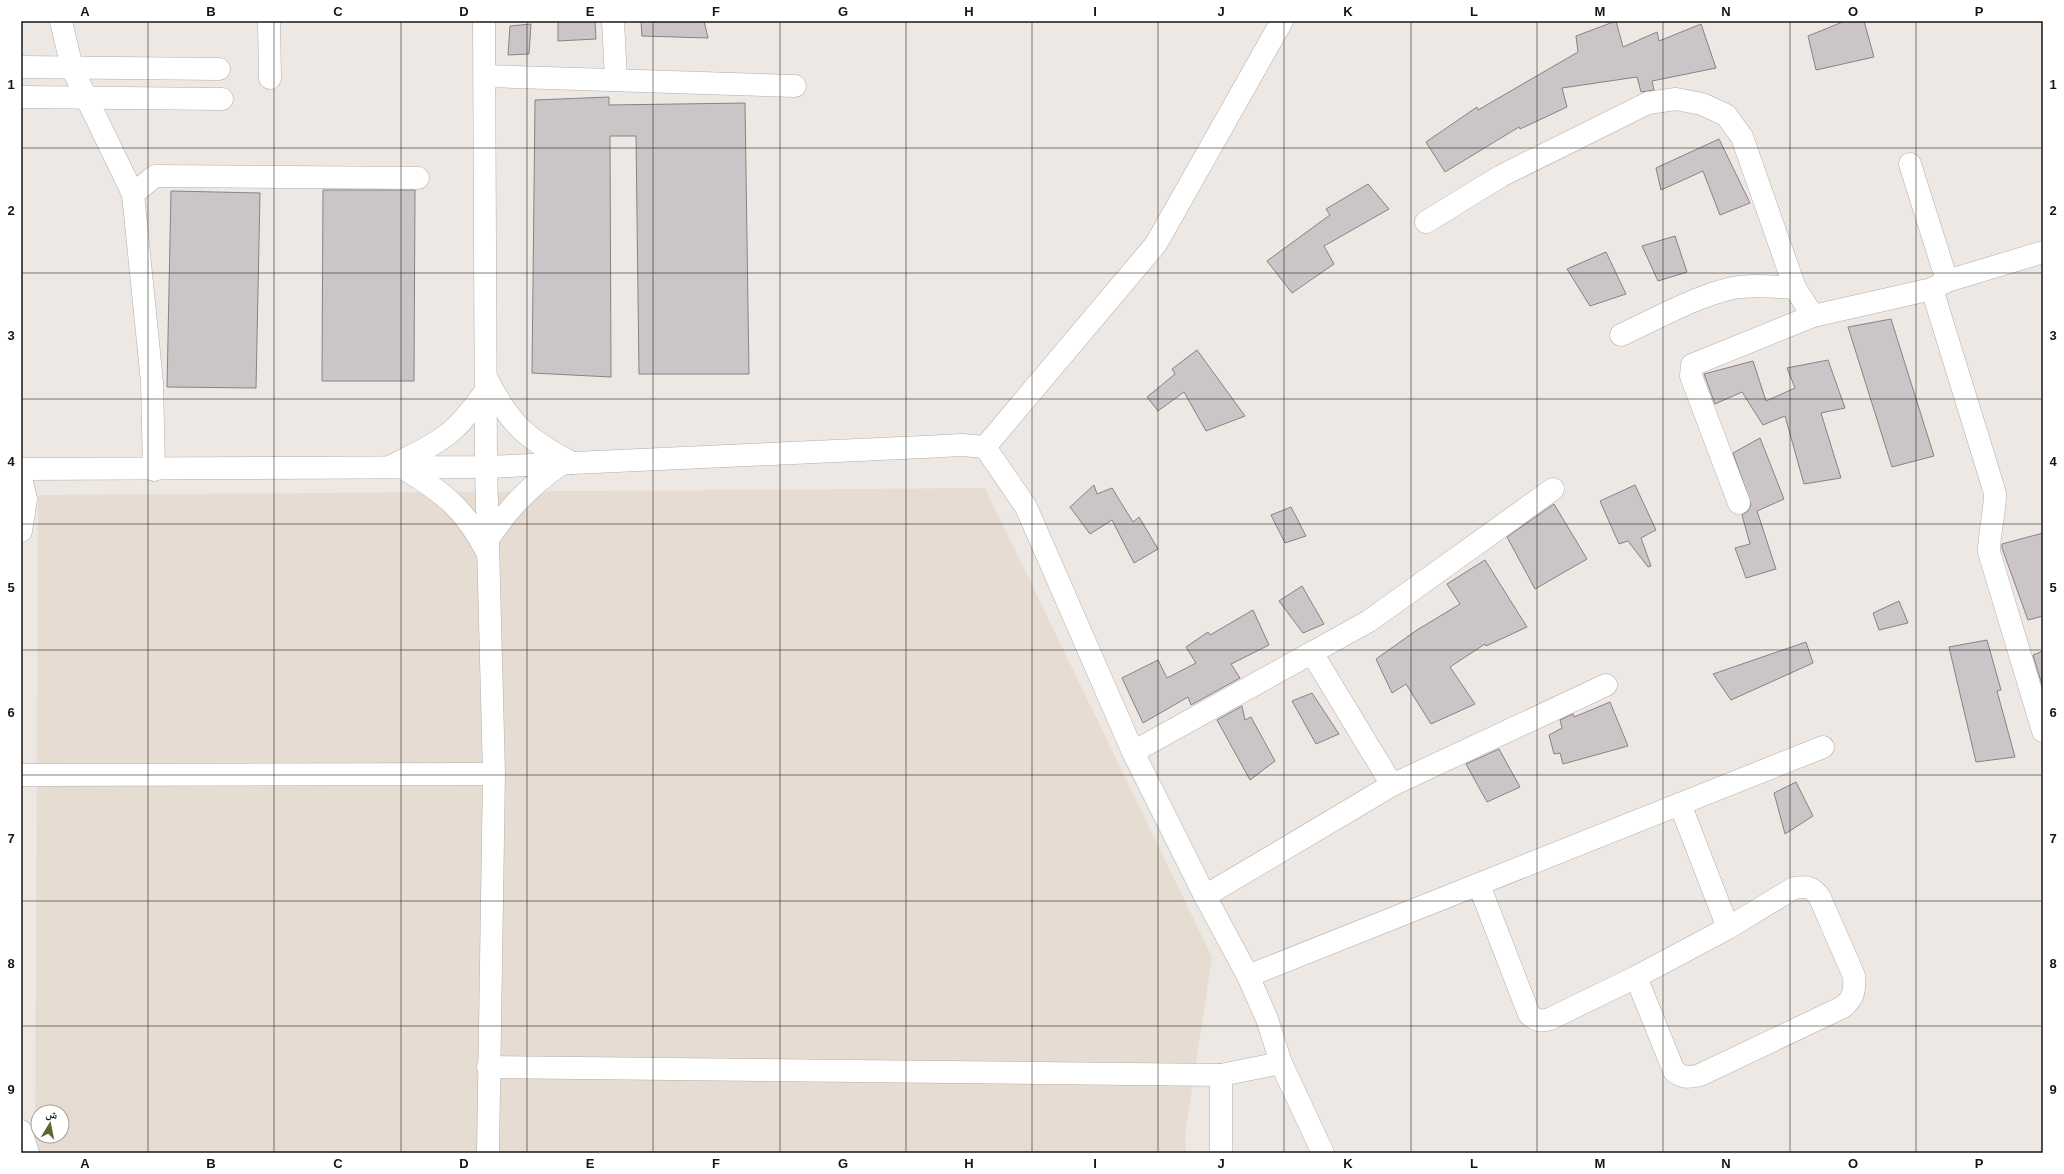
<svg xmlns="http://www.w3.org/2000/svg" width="2064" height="1174" viewBox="0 0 2064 1174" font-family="Arial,'Noto Naskh Arabic',sans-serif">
<rect width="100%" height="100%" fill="#ede8e3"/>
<path fill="#e7dcd2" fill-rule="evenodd" d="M 985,488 L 1212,957 L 1185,1135 L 1186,1153 L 35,1153 L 38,495 ZM 38,1112 L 62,1112 L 62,1136 L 38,1136 Z"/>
<g fill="#cbc5c8" stroke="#898285">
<polygon points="558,21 595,21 596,39 558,41"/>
<polygon points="641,21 704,21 708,38 642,36"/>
<polygon points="1616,21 1623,47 1657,32 1659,41 1701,24 1716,68 1652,81 1654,90 1641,92 1637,77 1562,88 1567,107 1520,129 1519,127 1445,172 1426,142 1477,107 1478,110 1578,52 1576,36"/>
<polygon points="1845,21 1864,21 1874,57 1816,70 1808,36"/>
<polygon points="531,24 529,54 508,55 510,26"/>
<polygon points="609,97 609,105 745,103 749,374 639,374 636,136 610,136 611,377 532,373 535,100"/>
<polygon points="1719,139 1750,203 1720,215 1703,171 1661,190 1656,168"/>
<polygon points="1368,184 1389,209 1324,246 1334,264 1292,293 1267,261 1330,215 1326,209"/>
<polygon points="323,190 415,190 414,381 322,381"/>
<polygon points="171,191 260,193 256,388 167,387"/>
<polygon points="1675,236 1687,272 1658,281 1642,246"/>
<polygon points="1606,252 1626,294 1590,306 1567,269"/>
<polygon points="1891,319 1934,456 1892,467 1848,327"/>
<polygon points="1197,350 1245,416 1206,431 1184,392 1158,411 1147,397 1175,374 1172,369"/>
<polygon points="1828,360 1845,408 1821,413 1841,478 1804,484 1785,416 1763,425 1742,392 1715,404 1704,374 1753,361 1766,401 1795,388 1787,368"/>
<polygon points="1760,438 1784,499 1757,511 1776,569 1746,578 1735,548 1750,544 1742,515 1748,511 1751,505 1733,453"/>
<polygon points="1094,485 1097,494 1112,488 1133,522 1139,517 1158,549 1134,563 1112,520 1090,534 1070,507"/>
<polygon points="1635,485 1656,530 1641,538 1651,566 1648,567 1628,541 1619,544 1600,501"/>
<polygon points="1554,504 1587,559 1535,589 1507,537"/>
<polygon points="1291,507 1306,536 1285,543 1271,515"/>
<polygon points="2043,533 2043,616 2028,620 2002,548 2002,544"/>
<polygon points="1485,560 1527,627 1486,646 1485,644 1450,667 1475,704 1431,724 1406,684 1392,693 1376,659 1417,630 1460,604 1447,584"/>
<polygon points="1302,586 1324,624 1303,633 1279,601"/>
<polygon points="1899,601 1908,623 1879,630 1873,613"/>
<polygon points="1253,610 1269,645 1231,664 1240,678 1191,705 1188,697 1143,723 1122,678 1158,660 1167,678 1196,663 1186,647 1208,632 1210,635"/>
<polygon points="1987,640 2001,690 1997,691 2015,757 1976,762 1949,647"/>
<polygon points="1806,642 1813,663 1731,700 1713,674"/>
<polygon points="2043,651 2043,688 2033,655"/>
<polygon points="1312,693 1339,734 1316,744 1292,701"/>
<polygon points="1610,702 1628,746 1563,764 1560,753 1554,754 1549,735 1562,728 1560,720 1573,714 1574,717"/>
<polygon points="1242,706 1245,720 1251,717 1275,761 1250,780 1217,720"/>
<polygon points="1499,749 1520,787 1487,802 1466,764"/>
<polygon points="1796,782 1813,816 1785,834 1774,793"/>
</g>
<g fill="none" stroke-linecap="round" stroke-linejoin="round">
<defs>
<g id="minor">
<polyline points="61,21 72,68 133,194"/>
<polyline points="269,21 270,78"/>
<polyline points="484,21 486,467 494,774 488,1153"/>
<polyline points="613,21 616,79"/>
<polyline points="21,67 219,69"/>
<polyline points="485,76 795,86"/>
<polyline points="21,97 222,99"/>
<polyline points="1910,164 1947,281"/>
<polyline points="1426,222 1501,176 1648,103 1676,99 1702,104 1726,115 1742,137 1795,288 1813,316"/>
<path d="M 1932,289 L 1995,493 C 1995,513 1989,532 1989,552 L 2043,731"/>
<path d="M 1621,335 C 1656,319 1696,296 1733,288 C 1753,284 1774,287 1795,288"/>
<path d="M 487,379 C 510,425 527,439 572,463"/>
<polyline points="985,447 1156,244 1282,21"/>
<path d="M 393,465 C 413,455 436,445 454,429 C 466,418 476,404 486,391"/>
<path d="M 403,468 C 444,493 464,508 487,552"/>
<polyline points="21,469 486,467 923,447 962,445 985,447"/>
<polyline points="154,470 152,382 133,194 155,176 418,178"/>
<polyline points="21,478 26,499 21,531"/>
<polyline points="1739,503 1691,376 1692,365 1813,316 1932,289 1947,281 2043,252"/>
<path d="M 487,541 C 508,508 529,487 561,464"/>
<polyline points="1312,653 1392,785"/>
<polyline points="1133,752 1369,621 1553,489"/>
<polyline points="21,775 494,774"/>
<path d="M 1680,804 L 1728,928 L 1636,977 L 1674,1071 C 1683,1078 1689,1078 1700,1075 L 1843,1007 C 1854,998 1855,990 1854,976 L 1820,898 C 1813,887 1807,886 1794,888 L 1728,928"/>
<path d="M 1479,885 L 1529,1014 C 1536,1021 1541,1022 1550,1019 L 1636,977"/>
<polyline points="1205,896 1392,785 1606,685"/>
<polyline points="1248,976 1823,747"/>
<polyline points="1281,1063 1323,1153"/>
<polyline points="488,1067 1221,1075 1281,1063 1267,1019 1248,976 1205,896 1133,752 1026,507 985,447"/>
<polyline points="1221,1075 1221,1153"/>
<polyline points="21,1131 28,1153"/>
</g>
</defs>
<use href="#minor" stroke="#b2ada8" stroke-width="23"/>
<use href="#minor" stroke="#fff" stroke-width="22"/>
</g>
<path fill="none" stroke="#171514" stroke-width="1" stroke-opacity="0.55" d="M 148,21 L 148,1153M 274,21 L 274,1153M 401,21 L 401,1153M 527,21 L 527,1153M 653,21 L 653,1153M 780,21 L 780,1153M 906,21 L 906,1153M 1032,21 L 1032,1153M 1158,21 L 1158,1153M 1284,21 L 1284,1153M 1411,21 L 1411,1153M 1537,21 L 1537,1153M 1663,21 L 1663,1153M 1790,21 L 1790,1153M 1916,21 L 1916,1153M 21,148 L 2043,148M 21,273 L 2043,273M 21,399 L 2043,399M 21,524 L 2043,524M 21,650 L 2043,650M 21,775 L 2043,775M 21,901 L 2043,901M 21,1026 L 2043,1026"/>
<rect width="2064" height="1174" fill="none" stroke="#ffffff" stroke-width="44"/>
<g transform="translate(50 1124) rotate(10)"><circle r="19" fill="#ffffff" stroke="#a2a1a1"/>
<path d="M0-3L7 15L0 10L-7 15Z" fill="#636330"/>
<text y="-6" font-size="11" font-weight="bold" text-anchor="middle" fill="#171514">ش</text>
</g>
<rect x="22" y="22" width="2020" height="1130" fill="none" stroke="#171514" stroke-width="1.5"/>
<g font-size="13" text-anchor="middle" font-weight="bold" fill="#171514">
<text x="85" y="16">A</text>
<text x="211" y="16">B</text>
<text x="338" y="16">C</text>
<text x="464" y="16">D</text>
<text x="590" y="16">E</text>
<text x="716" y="16">F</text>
<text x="843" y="16">G</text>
<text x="969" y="16">H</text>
<text x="1095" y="16">I</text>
<text x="1221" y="16">J</text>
<text x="1348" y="16">K</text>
<text x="1474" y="16">L</text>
<text x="1600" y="16">M</text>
<text x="1726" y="16">N</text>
<text x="1853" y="16">O</text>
<text x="1979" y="16">P</text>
<text x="11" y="89">1</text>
<text x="2053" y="89">1</text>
<text x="11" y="215">2</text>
<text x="2053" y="215">2</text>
<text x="11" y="340">3</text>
<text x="2053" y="340">3</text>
<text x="11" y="466">4</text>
<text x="2053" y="466">4</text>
<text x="11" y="592">5</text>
<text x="2053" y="592">5</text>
<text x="11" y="717">6</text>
<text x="2053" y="717">6</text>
<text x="11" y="843">7</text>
<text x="2053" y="843">7</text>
<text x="11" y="968">8</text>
<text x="2053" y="968">8</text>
<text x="11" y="1094">9</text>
<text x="2053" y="1094">9</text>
<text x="85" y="1168">A</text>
<text x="211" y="1168">B</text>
<text x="338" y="1168">C</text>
<text x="464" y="1168">D</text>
<text x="590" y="1168">E</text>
<text x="716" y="1168">F</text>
<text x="843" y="1168">G</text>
<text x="969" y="1168">H</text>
<text x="1095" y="1168">I</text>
<text x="1221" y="1168">J</text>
<text x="1348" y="1168">K</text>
<text x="1474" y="1168">L</text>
<text x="1600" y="1168">M</text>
<text x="1726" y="1168">N</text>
<text x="1853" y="1168">O</text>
<text x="1979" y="1168">P</text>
</g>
</svg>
